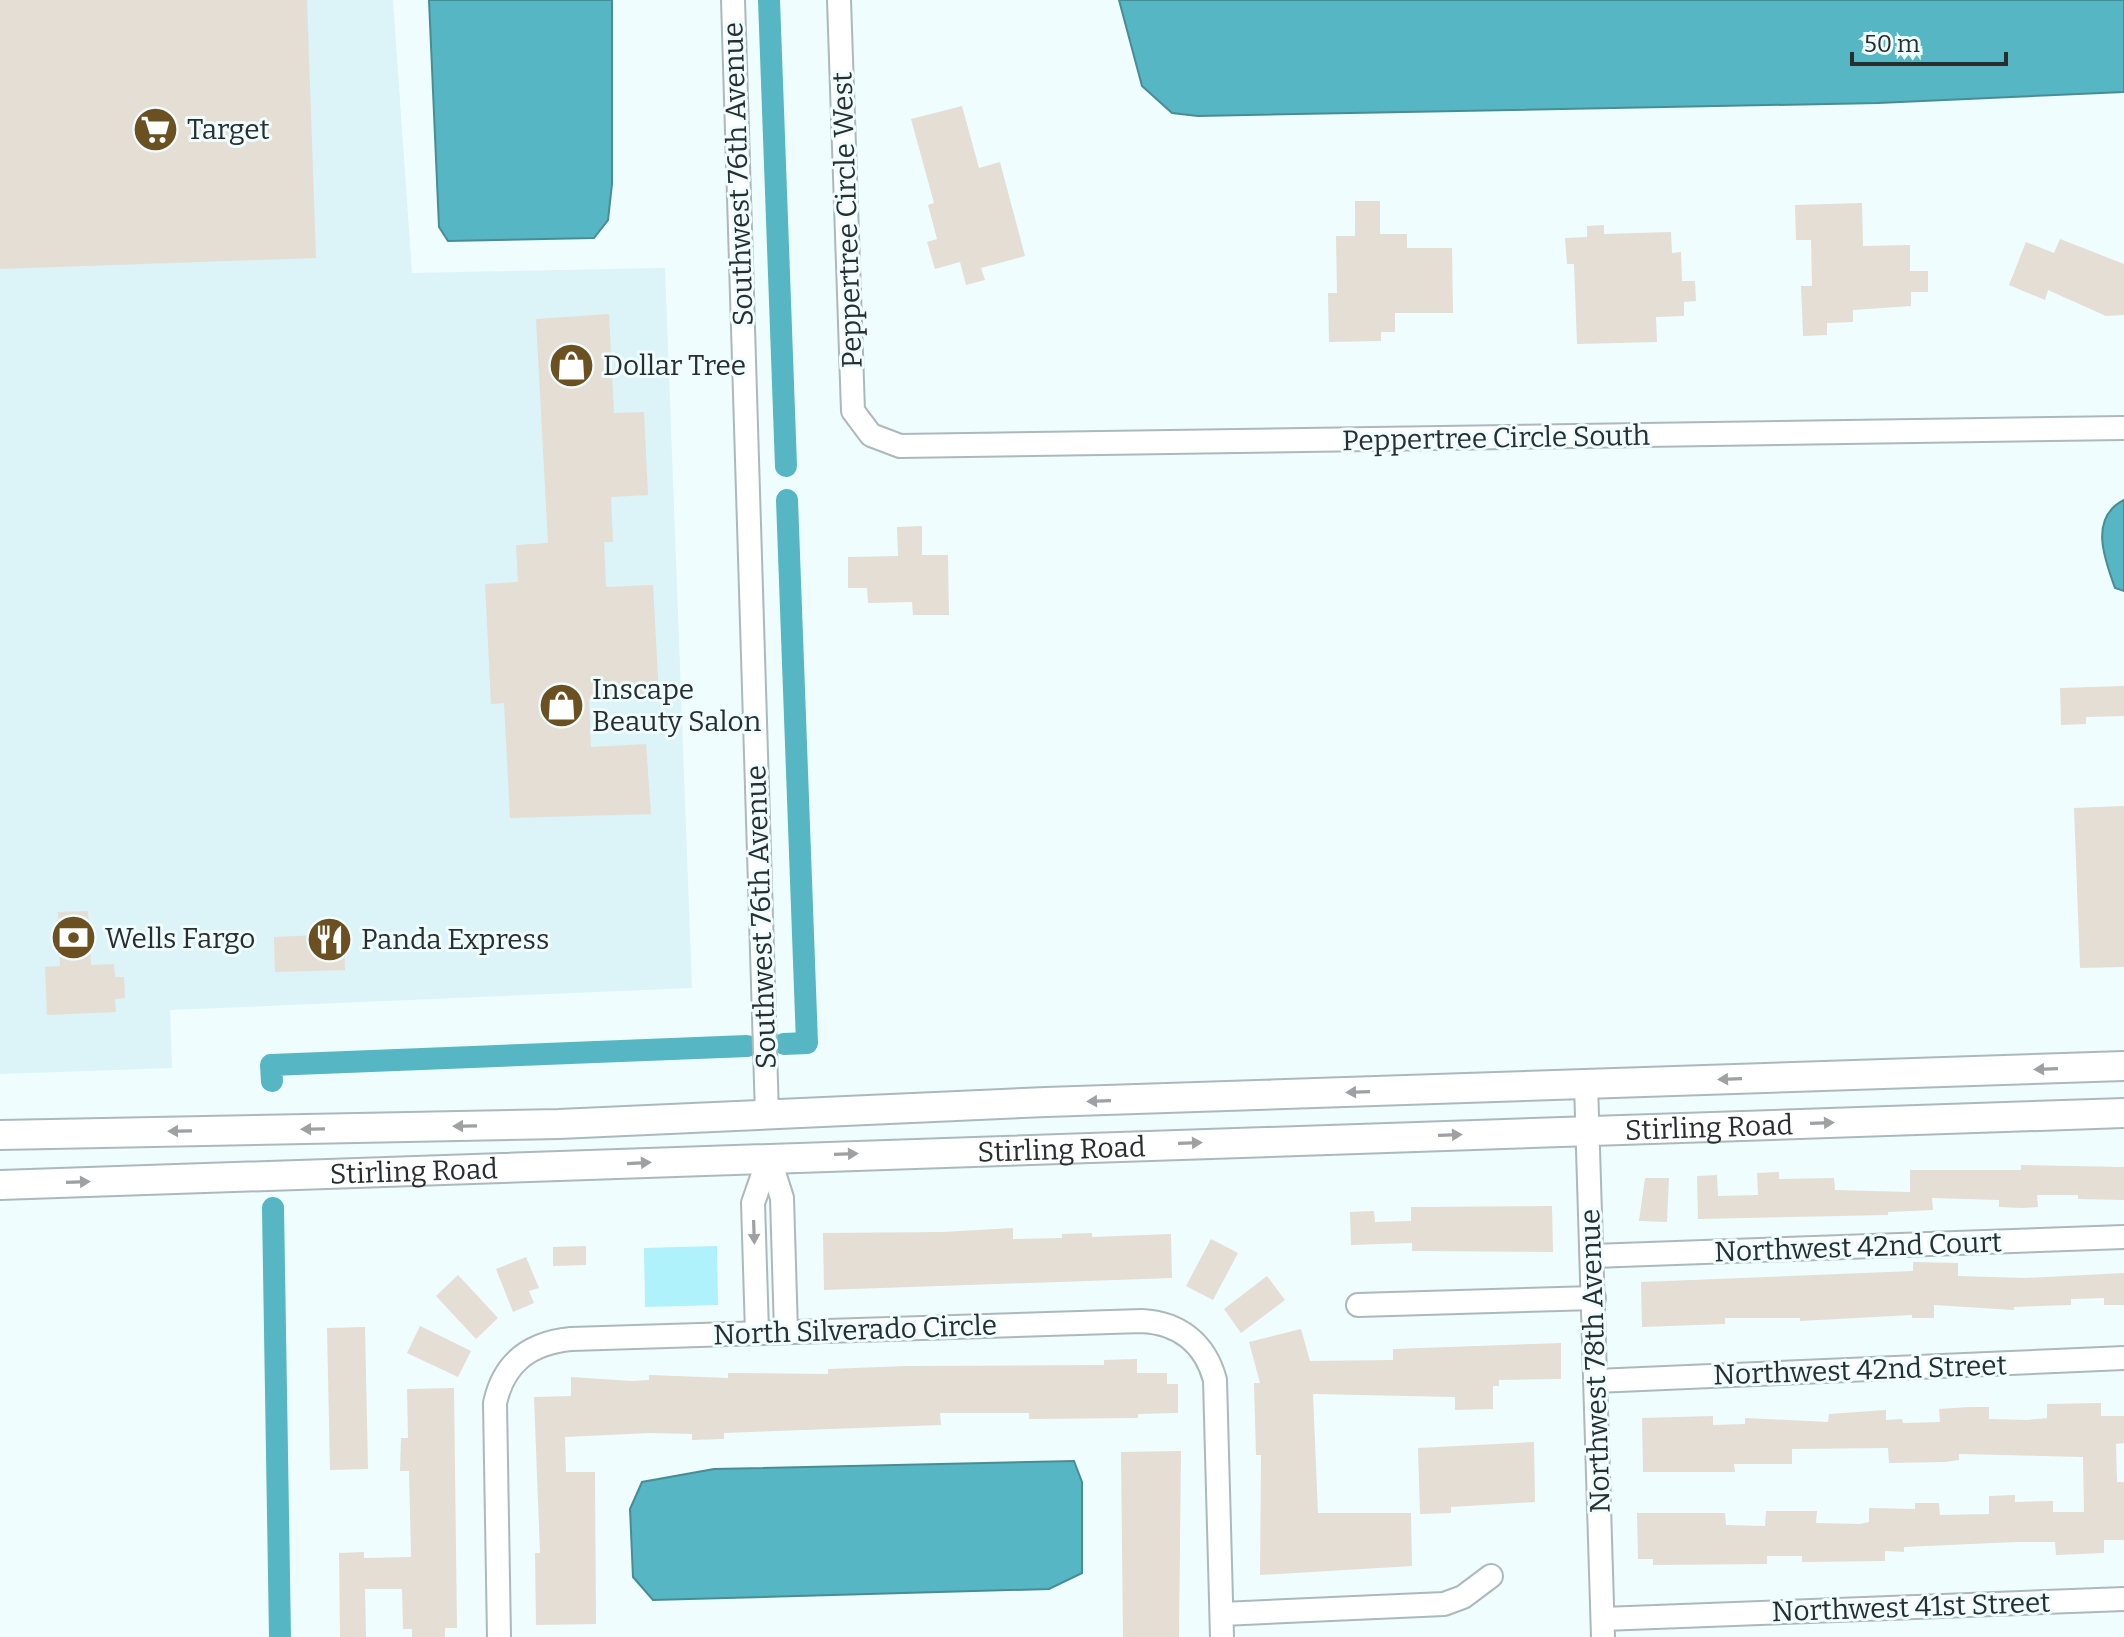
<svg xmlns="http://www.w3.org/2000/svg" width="2124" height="1637" viewBox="0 0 2124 1637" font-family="Bitter,serif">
<rect width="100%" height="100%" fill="#effdff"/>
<polygon fill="#dcf3f7" points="0,0 393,0 412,273 665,268 692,988 170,1010 172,1068 0,1074"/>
<polygon fill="#b0f2fc" points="717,1246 718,1305 645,1307 644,1248"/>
<g fill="#56b6c3" stroke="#488d96" stroke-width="2">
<polygon points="429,0 612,0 612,184 608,220 594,238 448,241 439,227"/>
<polygon points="1119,0 2124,0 2124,92 1878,103 1198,116 1172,113 1142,86"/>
<path d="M 2124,500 L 2124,591 L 2115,588 C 2105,560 2088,518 2124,500 Z"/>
<polygon points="1074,1461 1082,1482 1082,1573 1049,1589 653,1600 633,1577 630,1509 642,1482 714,1469"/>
</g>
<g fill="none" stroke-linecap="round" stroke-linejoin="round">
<g stroke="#56b6c3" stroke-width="22">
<polyline points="769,0 786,466"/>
<polyline points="784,1044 807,1043 787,500"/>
<polyline points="272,1081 271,1065 747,1046"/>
<polyline points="273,1208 280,1637"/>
</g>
</g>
<g fill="#e4ded4">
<polygon points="0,0 307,0 316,258 0,269"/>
<polygon points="962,106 979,168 1000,162 1025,256 981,268 985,280 966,285 960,262 935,269 927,242 937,239 928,205 934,203 911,119"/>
<polygon points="1355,201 1380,201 1380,234 1407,234 1407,248 1452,248 1453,313 1395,313 1395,332 1381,332 1381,341 1329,342 1328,293 1337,293 1336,236 1355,236"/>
<polygon points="1862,203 1863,246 1910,245 1910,271 1928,271 1928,292 1911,292 1911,306 1853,310 1853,322 1827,323 1827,335 1803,336 1801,286 1812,286 1811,240 1796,240 1795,205"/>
<polygon points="1604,225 1604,234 1671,232 1672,253 1681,252 1682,281 1695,281 1696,301 1684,302 1684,316 1656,317 1657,342 1577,344 1574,264 1567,264 1565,238 1587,237 1587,226"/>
<polygon points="2060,239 2124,264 2124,315 2106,316 2048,290 2045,300 2009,285 2026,242 2054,253"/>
<polygon points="609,314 614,413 644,412 648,495 611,497 613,542 604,542 606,587 653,585 659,696 589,699 591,747 646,744 651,814 510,818 504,703 491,704 485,584 518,582 516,545 548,543 536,319"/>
<polygon points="922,526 922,555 948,555 949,615 913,615 912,602 868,603 867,588 848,588 848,557 898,556 897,527"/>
<polygon points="2124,686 2124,716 2086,717 2086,724 2061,725 2060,688"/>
<polygon points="2124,806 2124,967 2080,968 2074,808"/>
<polygon points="88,911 91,965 114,964 115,977 124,977 125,998 115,999 116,1012 47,1015 45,967 60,966 58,912"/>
<polygon points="344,934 345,970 275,972 274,937"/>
<polygon points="2021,1165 2124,1167 2124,1200 2078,1199 2078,1195 2037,1195 2038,1207 2022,1208 1999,1207 1999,1200 1932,1198 1933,1210 1888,1212 1888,1215 1698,1219 1697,1176 1717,1175 1718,1196 1758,1195 1757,1173 1779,1172 1779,1179 1834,1178 1835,1190 1910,1192 1910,1170 2021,1170"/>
<polygon points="1645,1178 1669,1178 1667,1222 1639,1221"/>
<polygon points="1552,1206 1553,1252 1412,1251 1412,1243 1351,1245 1350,1212 1374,1211 1375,1222 1411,1221 1411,1207"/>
<polygon points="1013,1228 1013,1239 1062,1238 1062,1234 1092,1233 1092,1237 1171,1234 1172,1278 824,1290 823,1233 943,1232"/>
<polygon points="1211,1239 1238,1253 1213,1300 1186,1286"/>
<polygon points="586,1246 586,1265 553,1266 553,1247"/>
<polygon points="526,1257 539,1288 529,1291 534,1303 513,1312 496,1269"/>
<polygon points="1913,1262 1958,1263 1958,1276 2025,1278 2124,1273 2124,1305 2104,1305 2104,1298 2071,1299 2071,1305 2014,1307 2014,1310 1934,1305 1934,1318 1912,1318 1912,1315 1800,1321 1800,1318 1725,1318 1725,1324 1642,1327 1641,1282 1913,1271"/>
<polygon points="458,1275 498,1318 476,1339 436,1296"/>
<polygon points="1267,1276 1285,1300 1241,1333 1224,1309"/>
<polygon points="420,1326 471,1351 458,1377 407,1353"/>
<polygon points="365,1327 368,1469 330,1470 327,1328"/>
<polygon points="1301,1329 1310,1361 1393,1360 1393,1349 1561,1343 1561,1379 1499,1380 1499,1386 1493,1386 1493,1409 1455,1410 1455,1397 1313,1394 1318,1513 1411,1513 1412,1566 1260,1575 1261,1455 1256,1455 1254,1383 1260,1383 1249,1342"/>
<polygon points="1137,1359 1137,1373 1167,1373 1167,1384 1178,1384 1178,1413 1138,1414 1138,1418 1029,1419 1029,1413 940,1413 941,1425 724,1433 724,1439 692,1440 692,1434 650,1433 565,1437 566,1472 595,1472 596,1624 536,1625 535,1553 540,1553 534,1397 571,1396 571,1377 632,1381 649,1380 649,1375 728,1378 728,1373 828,1374 828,1369 907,1366 1104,1365 1104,1360"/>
<polygon points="454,1388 457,1628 445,1628 445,1637 412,1637 412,1629 403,1629 402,1589 365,1589 366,1637 340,1637 339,1553 364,1552 364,1558 411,1557 409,1471 400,1471 401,1438 408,1438 407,1389"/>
<polygon points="2101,1403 2101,1416 2124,1416 2124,1443 2116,1444 2117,1482 2124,1482 2124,1540 2104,1540 2104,1553 2056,1555 2055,1542 2016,1542 1904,1547 1904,1552 1885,1551 1885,1561 1802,1562 1802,1556 1767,1556 1767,1564 1653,1565 1653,1559 1638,1559 1637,1513 1725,1513 1726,1525 1765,1526 1766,1511 1817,1511 1816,1523 1860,1524 1869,1522 1869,1508 1915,1509 1915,1503 1939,1503 1940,1515 1989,1514 1989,1496 2015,1495 2015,1502 2053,1501 2053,1512 2084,1512 2083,1457 1959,1454 1959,1460 1945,1462 1889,1463 1888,1448 1792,1449 1792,1464 1734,1464 1735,1472 1643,1472 1642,1418 1713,1416 1713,1425 1745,1424 1745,1418 1828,1422 1829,1414 1886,1410 1886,1420 1902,1419 1903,1423 1940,1422 1939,1409 1970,1407 1989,1407 1989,1419 2027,1420 2047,1418 2047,1404"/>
<polygon points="1534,1442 1535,1502 1451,1507 1451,1513 1420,1514 1418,1448"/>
<polygon points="1181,1451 1179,1637 1123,1637 1121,1452"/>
</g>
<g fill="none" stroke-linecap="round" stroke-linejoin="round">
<defs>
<g id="minor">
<polyline points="733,0 767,1115"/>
<polyline points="839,0 853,411 871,435 900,446 2124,428"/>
<polyline points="1586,1084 1603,1637"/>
<polyline points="769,1157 782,1198 786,1332"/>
<polyline points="1593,1256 2124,1237"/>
<polyline points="1358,1305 1594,1298"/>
<polyline points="757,1332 753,1203 769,1157"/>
<polyline points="1596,1381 2124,1358"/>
<polyline points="1222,1614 1444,1604 1463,1597 1491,1576"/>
<polyline points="1603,1619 2124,1599"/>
<path d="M 499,1637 L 495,1403 C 504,1362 530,1343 571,1339 L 1142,1321 C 1179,1323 1205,1343 1215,1380 L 1222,1637"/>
</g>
<g id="major">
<polyline points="0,1135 559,1124 1046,1102 2124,1066"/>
<path id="s1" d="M 0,1185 L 2124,1113"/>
</g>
</defs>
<use href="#minor" stroke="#acb9bb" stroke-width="26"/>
<use href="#major" stroke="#acb9bb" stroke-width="32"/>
<use href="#minor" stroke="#fff" stroke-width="22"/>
<use href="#major" stroke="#fff" stroke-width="28"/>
</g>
<defs><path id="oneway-solid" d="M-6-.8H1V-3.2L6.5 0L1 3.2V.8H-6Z" transform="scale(2)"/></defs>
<g fill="#9ea0a1">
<use href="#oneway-solid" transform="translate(2046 1069) rotate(178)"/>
<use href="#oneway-solid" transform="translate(1730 1079) rotate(178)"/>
<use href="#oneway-solid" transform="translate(1358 1092) rotate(178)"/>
<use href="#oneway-solid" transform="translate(1099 1101) rotate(178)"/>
<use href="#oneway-solid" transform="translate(1822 1123) rotate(-2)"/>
<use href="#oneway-solid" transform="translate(465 1126) rotate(179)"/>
<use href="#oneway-solid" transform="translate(313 1129) rotate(179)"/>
<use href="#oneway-solid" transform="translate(180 1131) rotate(179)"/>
<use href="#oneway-solid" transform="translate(1450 1135) rotate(-2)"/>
<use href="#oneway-solid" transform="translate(1190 1143) rotate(-2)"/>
<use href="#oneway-solid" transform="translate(846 1154) rotate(-2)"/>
<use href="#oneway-solid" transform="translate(639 1163) rotate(-3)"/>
<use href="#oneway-solid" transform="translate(78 1182) rotate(-2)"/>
<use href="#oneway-solid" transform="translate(754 1232) rotate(88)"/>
</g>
<defs>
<symbol id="supermarket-disc" viewBox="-11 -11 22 22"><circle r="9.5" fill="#6b5122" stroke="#effdff"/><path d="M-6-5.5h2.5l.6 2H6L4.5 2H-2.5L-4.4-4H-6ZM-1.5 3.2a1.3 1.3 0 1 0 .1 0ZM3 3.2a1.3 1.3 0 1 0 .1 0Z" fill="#fff"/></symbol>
<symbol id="shop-disc" viewBox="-11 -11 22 22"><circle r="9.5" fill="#6b5122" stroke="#effdff"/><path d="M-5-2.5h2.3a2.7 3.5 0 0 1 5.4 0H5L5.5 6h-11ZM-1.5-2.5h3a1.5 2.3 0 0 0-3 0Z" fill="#fff"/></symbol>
<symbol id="bank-disc" viewBox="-11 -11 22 22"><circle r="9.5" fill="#6b5122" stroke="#effdff"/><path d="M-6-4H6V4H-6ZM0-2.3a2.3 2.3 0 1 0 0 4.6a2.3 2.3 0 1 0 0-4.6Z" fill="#fff"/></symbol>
<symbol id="restaurant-disc" viewBox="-11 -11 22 22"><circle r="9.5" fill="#6b5122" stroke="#effdff"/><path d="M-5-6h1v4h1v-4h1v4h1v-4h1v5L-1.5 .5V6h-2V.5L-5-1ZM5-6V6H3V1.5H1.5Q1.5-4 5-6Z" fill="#fff"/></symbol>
</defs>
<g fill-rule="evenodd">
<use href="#supermarket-disc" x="130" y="104" width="51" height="51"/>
<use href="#shop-disc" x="546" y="340" width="51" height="51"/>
<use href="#shop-disc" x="536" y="680" width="51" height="51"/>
<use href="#bank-disc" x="48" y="912" width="51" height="51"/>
<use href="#restaurant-disc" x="304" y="914" width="51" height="51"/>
</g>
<g text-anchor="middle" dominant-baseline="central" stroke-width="6" stroke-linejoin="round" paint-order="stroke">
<g font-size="28" fill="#282d2e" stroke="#effdff" text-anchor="start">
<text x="187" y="129">Target</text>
<text x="603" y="365">Dollar Tree</text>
<text x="592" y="689">Inscape<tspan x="592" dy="32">Beauty Salon</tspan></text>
<text x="105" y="938">Wells Fargo</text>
<text x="361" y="939">Panda Express</text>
</g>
<g font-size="28" fill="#282d2e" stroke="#effdff">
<text transform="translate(738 174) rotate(-92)">Southwest 76th Avenue</text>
<text transform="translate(847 220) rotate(-92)">Peppertree Circle West</text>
<text transform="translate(1496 438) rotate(-1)">Peppertree Circle South</text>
<text transform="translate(761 917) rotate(-92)">Southwest 76th Avenue</text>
<text stroke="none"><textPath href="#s1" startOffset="1710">Stirling Road</textPath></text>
<text stroke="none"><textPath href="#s1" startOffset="1062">Stirling Road</textPath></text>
<text stroke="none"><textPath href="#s1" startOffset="414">Stirling Road</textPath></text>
<text transform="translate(1858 1247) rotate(-2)">Northwest 42nd Court</text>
<text transform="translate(855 1330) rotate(-2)">North Silverado Circle</text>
<text transform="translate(1595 1361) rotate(-92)">Northwest 78th Avenue</text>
<text transform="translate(1860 1370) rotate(-2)">Northwest 42nd Street</text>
<text transform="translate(1911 1607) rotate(-2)">Northwest 41st Street</text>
</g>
</g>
<path d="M1852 52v12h154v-12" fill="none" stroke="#282d2e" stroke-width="4"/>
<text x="1864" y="52" font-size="24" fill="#282d2e" stroke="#effdff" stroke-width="6" paint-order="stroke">50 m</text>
</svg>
